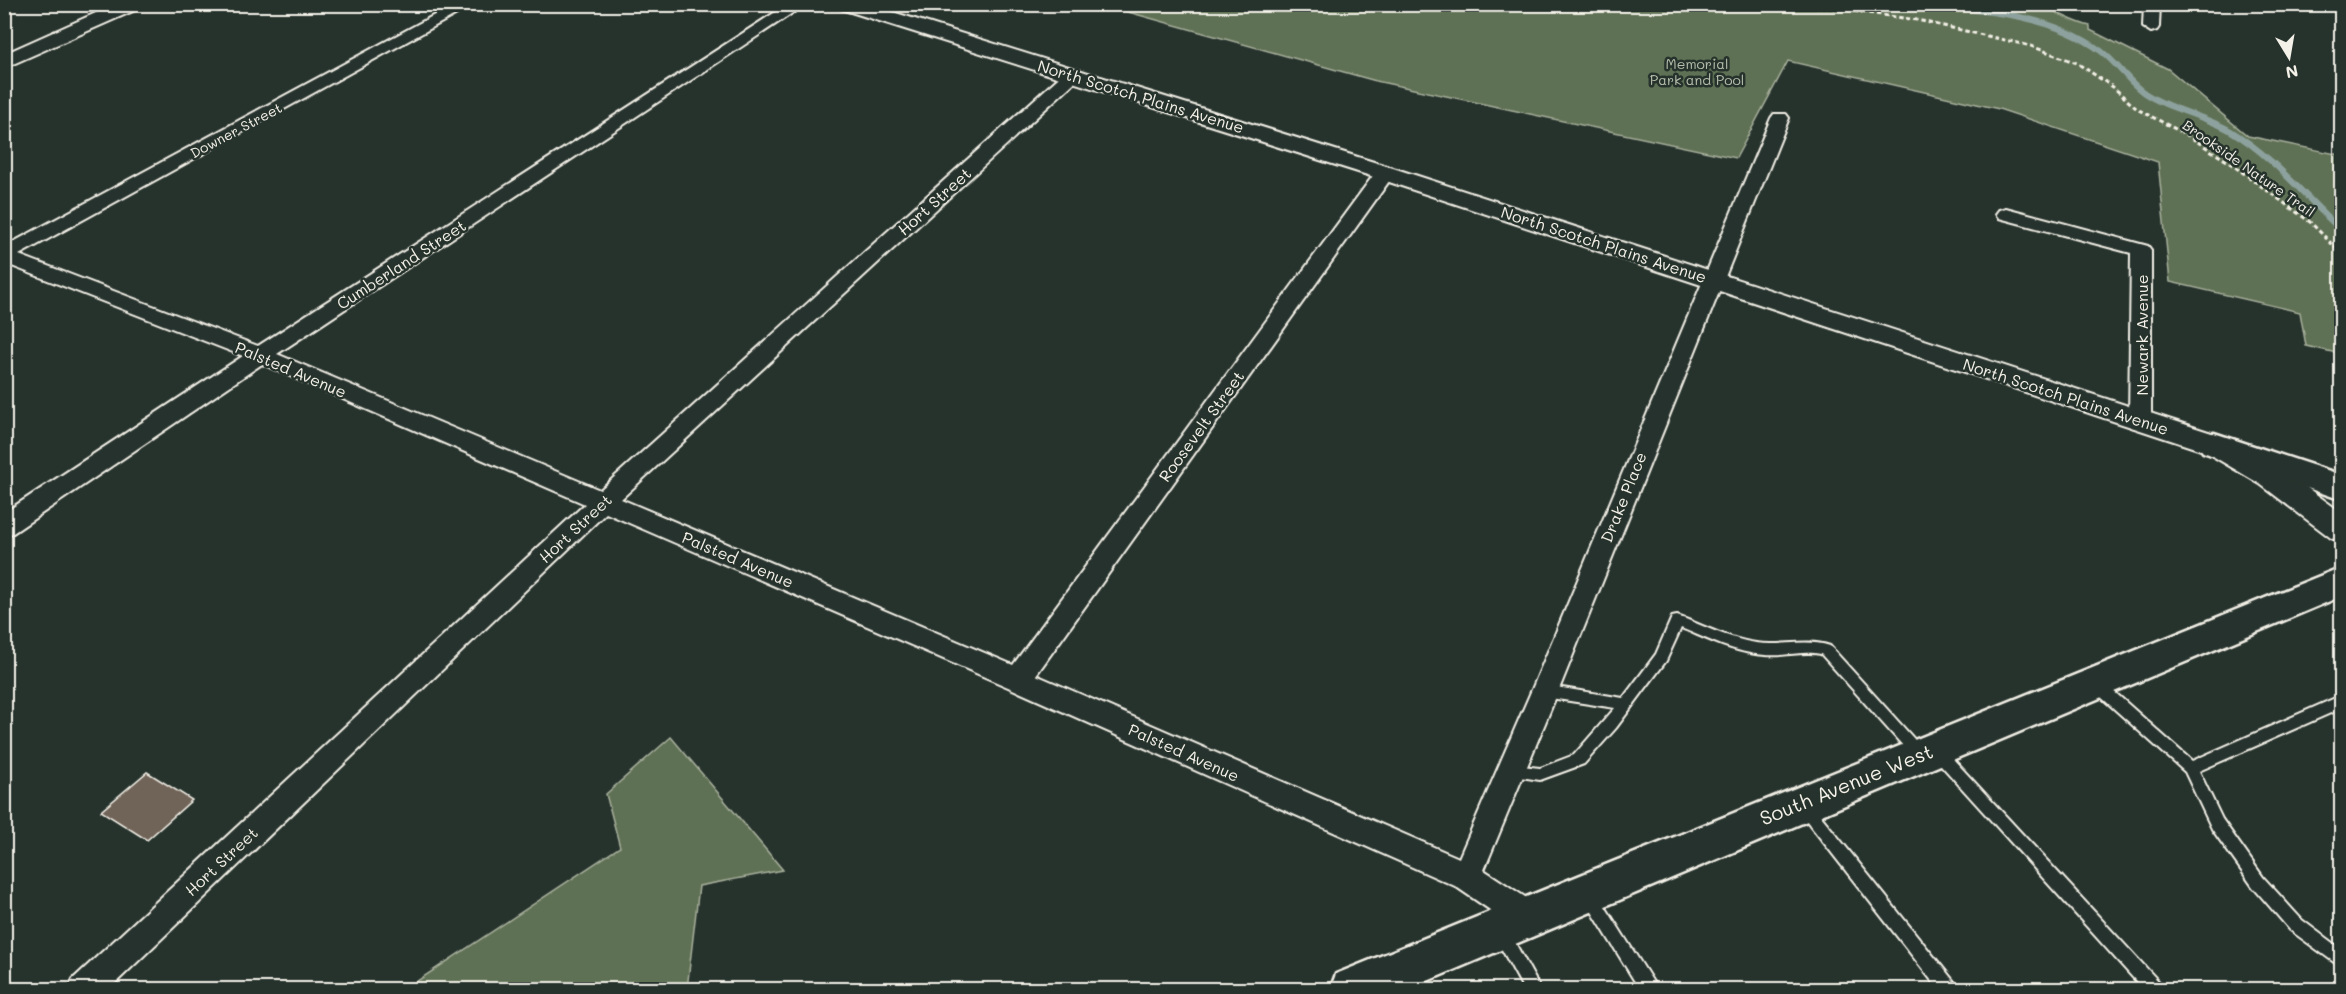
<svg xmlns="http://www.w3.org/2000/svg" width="2346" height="994" viewBox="0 0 2346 994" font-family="Mali,sans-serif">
<rect width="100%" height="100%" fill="#26332d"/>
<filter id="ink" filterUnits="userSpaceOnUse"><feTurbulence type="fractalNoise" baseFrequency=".0167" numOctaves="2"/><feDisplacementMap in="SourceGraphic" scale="12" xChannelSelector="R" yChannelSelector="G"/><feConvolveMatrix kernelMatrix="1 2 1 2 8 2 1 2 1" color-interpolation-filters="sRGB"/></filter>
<g filter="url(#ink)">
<g fill="#5f7154" stroke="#aab19e" stroke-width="1.5">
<path d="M 2033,4 C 2053,8 2070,22 2090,26 L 2090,30 L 2168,69 L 2248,136 L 2341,155 L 2341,354 L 2306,346 L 2300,312 L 2170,282 L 2158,162 L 1999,109 L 1788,61 L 1736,158 L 1376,81 L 1103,5 Z"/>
<polygon points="671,737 783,870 699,886 687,989 405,989 620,847 606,794"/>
</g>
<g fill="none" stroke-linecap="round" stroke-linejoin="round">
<path stroke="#8da29e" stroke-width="6" d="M 1909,4 C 1974,10 2046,11 2101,51 C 2117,63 2128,81 2143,92 C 2165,108 2206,116 2231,131 C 2274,157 2305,197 2342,231"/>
</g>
<polygon fill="#6f6458" stroke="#f4f1e8" stroke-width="1.5" points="147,772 192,800 147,840 101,811"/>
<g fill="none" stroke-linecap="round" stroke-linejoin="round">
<defs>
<g id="service">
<path d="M 1677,616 C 1703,625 1728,639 1756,643 C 1781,647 1805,638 1830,646 L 1923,749 L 1925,753 L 1923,757 L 1918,759 L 1913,757 L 1821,654 C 1802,650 1784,657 1765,655 C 1735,653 1708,639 1681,628 L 1666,661 L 1616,728 L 1584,764 L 1540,780 L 1507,775 L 1505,771 L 1507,767 L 1512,765 L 1540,768 L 1574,755 L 1615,708 L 1544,697 L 1539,695 L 1537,691 L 1539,687 L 1544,685 L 1623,698 L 1656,654 L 1672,617 Z"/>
<polygon points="2097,679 2102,681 2192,761 2342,695 2342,708 2199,771 2222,819 2263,877 2302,920 2342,950 2342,968 2290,930 2253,887 2212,829 2185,772 2092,689 2090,685 2092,681"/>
<polygon points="1937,745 1942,747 2161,984 2163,990 2144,990 1932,755 1930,751 1932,747"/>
<polygon points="1804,799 1809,801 1956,984 1958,990 1939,990 1799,811 1797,806 1799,801"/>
<polygon points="1591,890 1596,892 1658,990 1640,990 1586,902 1583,897 1586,892"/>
<polygon points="1501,925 1507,928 1541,990 1524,990 1493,933 1495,928"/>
</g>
<g id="minor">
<polygon points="455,4 475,4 19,255 258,346 788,4 806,4 277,354 600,490 1067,70 1079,70 1081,74 1079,78 621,499 1013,665 1378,169 1392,169 1394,173 1392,177 1036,675 1459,858 1533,687 1771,118 1774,114 1786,114 1789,118 1560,687 1484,870 1537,905 1542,916 1537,927 1526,931 1515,927 1455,886 1008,687 606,513 108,990 68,990 73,979 585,504 262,364 13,533 4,535 4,513 243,356 4,263 4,247"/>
<polygon points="2144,4 2160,4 2159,27 2157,30 2151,32 2143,27"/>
<polygon points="2006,208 2148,246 2151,250 2151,421 2148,427 2140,429 2132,427 2129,421 2131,253 1999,218 1996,214 1999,210"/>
</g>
<g id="tertiary">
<polygon points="116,4 142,4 140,8 4,68 4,54"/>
<polygon points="836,4 867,4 1393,168 2224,437 2280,468 2342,513 2342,542 2331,538 2260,484 2204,451 1377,178 838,8"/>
</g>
<g id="secondary">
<polygon points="2214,433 2342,475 2342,500 2203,452 2198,444 2203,436"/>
<polygon points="2342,567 2342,596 1406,990 1330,990 1336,974"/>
</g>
</defs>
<use href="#service" stroke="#f4f1e8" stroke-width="4"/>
<use href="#minor" stroke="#f4f1e8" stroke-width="4"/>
<use href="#tertiary" stroke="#f4f1e8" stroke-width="4"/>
<use href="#secondary" stroke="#f4f1e8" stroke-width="5"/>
<polyline stroke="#f4f1e8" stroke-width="3" stroke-dasharray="4.5 3" stroke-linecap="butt" points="1764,4 1832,8 1917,20 2031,46 2077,63 2113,87 2137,109 2187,135 2227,161 2310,222 2342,254"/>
<use href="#service" fill="#26332d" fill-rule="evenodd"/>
<use href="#minor" fill="#26332d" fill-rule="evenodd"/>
<use href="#tertiary" fill="#26332d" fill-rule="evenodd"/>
<use href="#secondary" fill="#26332d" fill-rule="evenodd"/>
</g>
</g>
<g text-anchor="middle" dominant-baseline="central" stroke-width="5" stroke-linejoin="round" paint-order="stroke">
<g font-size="14" fill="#b8bead" stroke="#26332d">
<text x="1697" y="63">Memorial<tspan x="1697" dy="16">Park and Pool</tspan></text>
</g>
<g font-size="14" fill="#f4f1e8" stroke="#26332d">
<text transform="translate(236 130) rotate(-28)">Downer Street</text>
<text transform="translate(2249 168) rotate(35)">Brookside Nature Trail</text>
</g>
<g font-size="16" fill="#f4f1e8" stroke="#26332d">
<text transform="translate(1141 96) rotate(17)">North Scotch Plains Avenue</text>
<text transform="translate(934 201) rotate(-42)">Hort Street</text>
<text transform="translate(1604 244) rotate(18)">North Scotch Plains Avenue</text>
<text transform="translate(401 264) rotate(-33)">Cumberland Street</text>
<text transform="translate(2141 335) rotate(-90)">Newark Avenue</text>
<text transform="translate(291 369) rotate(23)">Palsted Avenue</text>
<text transform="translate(2066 396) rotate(18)">North Scotch Plains Avenue</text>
<text transform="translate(1201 426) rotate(-54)">Roosevelt Street</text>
<text transform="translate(1623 497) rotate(-68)">Drake Place</text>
<text transform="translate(575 528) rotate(-43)">Hort Street</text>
<text transform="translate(738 559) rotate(23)">Palsted Avenue</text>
<text transform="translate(1184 752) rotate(24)">Palsted Avenue</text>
<text transform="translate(221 861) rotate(-43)">Hort Street</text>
</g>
<g font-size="20" fill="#f4f1e8" stroke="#26332d">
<text transform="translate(1846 784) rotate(-22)">South Avenue West</text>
</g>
</g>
<rect width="2346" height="994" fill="none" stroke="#26332d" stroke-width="24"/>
<rect x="12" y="12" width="2322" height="970" fill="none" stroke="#f4f1e8" stroke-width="2" filter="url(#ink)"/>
<g transform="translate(2289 57) rotate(169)" stroke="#26332d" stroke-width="4.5" paint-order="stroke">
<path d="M0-4.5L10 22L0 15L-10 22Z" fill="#f4f1e8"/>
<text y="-9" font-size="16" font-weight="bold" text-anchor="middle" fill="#f4f1e8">N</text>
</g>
</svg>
